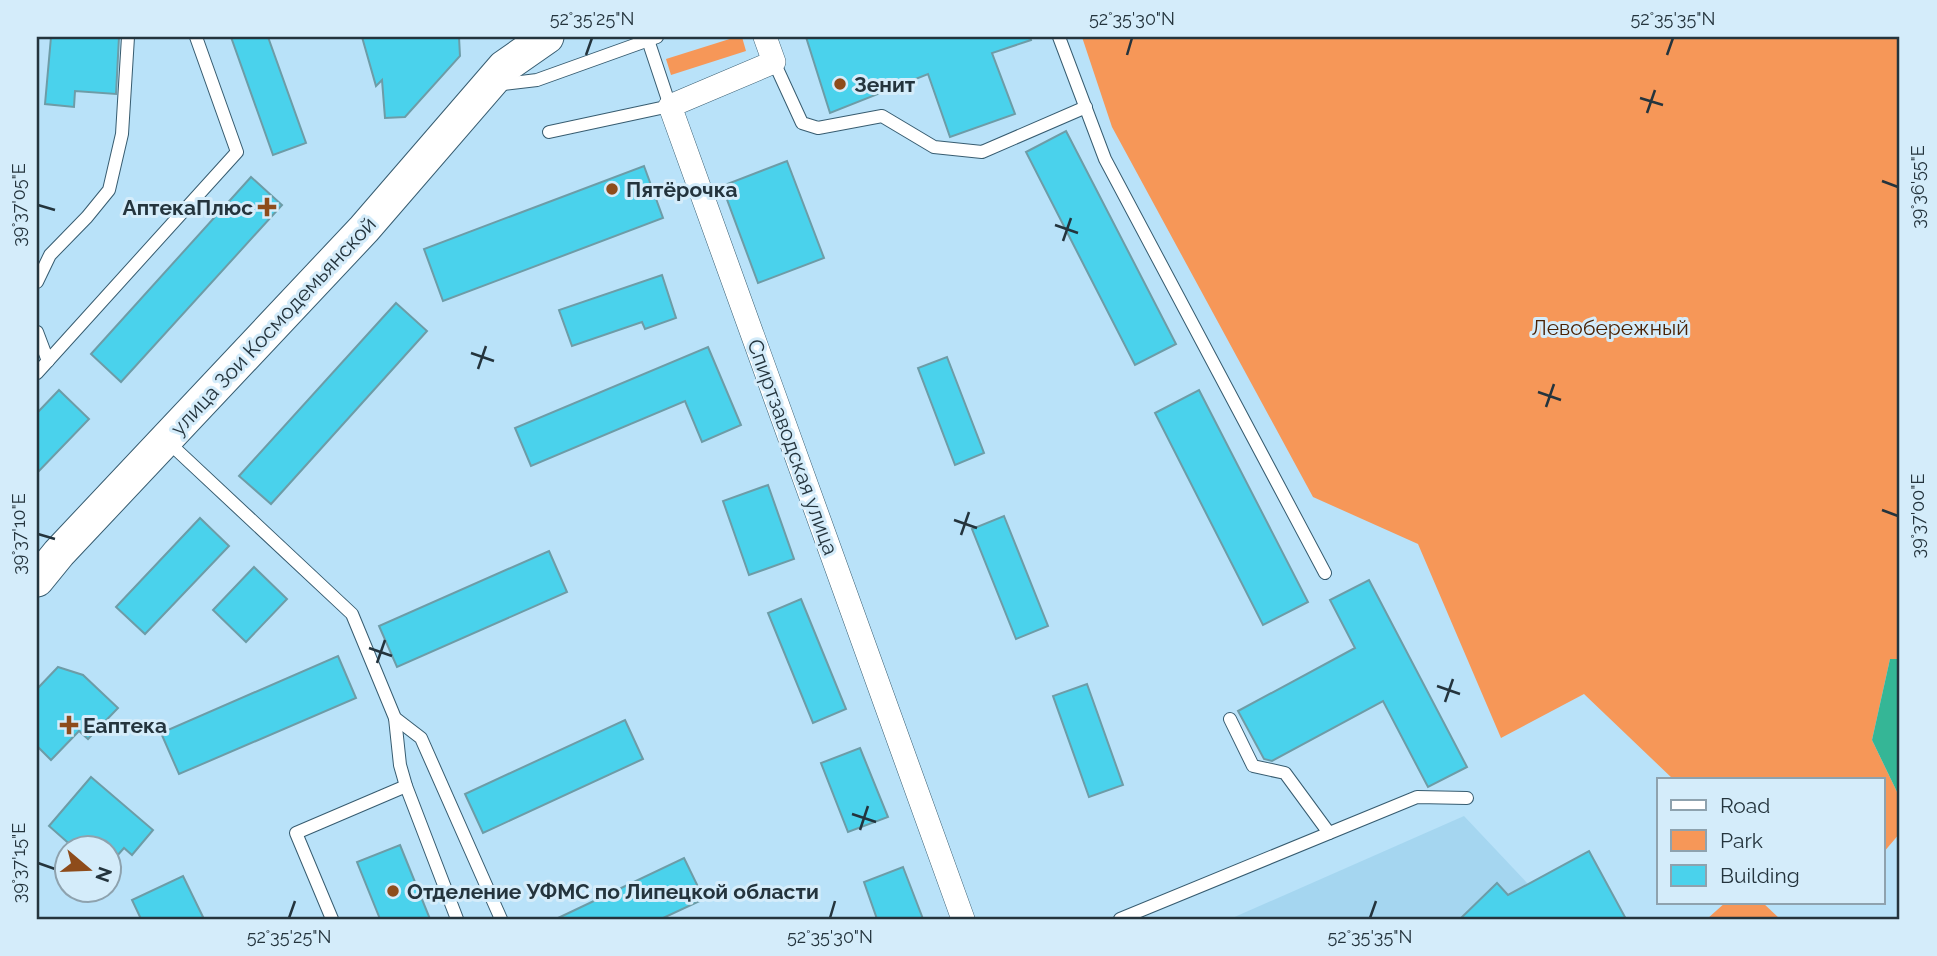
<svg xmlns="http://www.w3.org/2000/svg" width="1937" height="956" viewBox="0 0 1937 956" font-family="Raleway,sans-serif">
<rect width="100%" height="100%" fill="#b9e2f9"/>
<polygon fill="#a5d6f0" points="1464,816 1561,919 1230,919"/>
<g fill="#f69758">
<polygon points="736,37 742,37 746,51 671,75 666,59"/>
<polygon points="1082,37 1900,37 1900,659 1890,659 1872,740 1900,798 1900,833 1883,853 1883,779 1673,779 1584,694 1501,738 1418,544 1313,497 1112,127"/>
<polygon points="1726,902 1762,902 1780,919 1707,919"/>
</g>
<polygon fill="#35b696" points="1890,659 1900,659 1900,798 1872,740"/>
<g fill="#4ad2ec" stroke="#6d9ca7" stroke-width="2">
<polygon points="51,37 119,37 116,94 75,91 74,107 45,104"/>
<polygon points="231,37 268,37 306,143 273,155"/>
<polygon points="362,37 459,37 460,56 405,117 385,118 382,80 376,86"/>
<polygon points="806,37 1030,37 1031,40 992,53 1015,114 950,137 928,74 830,113"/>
<polygon points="1066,131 1176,344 1135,365 1026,152"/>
<polygon points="787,161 824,258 758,283 722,186"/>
<polygon points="644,166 663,218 443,301 424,249"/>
<polygon points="251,177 282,205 121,382 91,354"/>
<polygon points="662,275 676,318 645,329 642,322 572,346 559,310"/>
<polygon points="396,303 427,331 271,504 239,476"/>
<polygon points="708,347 741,425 702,442 685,401 531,466 515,428"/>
<polygon points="947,357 984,453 955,465 918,368"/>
<polygon points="59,390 89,419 37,473 37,413"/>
<polygon points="1199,390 1308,602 1263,625 1155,413"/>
<polygon points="768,485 794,559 749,575 723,501"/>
<polygon points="1004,516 1048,626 1016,639 972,529"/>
<polygon points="200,518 229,546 145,634 116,607"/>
<polygon points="549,551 567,592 397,667 379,626"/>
<polygon points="254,567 287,599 246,642 213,610"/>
<polygon points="1369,580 1467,767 1428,787 1383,701 1272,761 1264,759 1238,711 1355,648 1330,600"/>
<polygon points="801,599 846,709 813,723 768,613"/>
<polygon points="338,656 356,698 179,774 161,733"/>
<polygon points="58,667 83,675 118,708 88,739 79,731 51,760 37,746 37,689"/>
<polygon points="1087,684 1123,785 1089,797 1053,696"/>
<polygon points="625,720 643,759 483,833 465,794"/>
<polygon points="860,748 888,817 848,832 821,763"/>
<polygon points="91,777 153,830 132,855 124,848 108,866 108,848 74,848 49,826"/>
<polygon points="400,845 430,919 380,919 357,862"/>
<polygon points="1589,851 1626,919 1460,919 1497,883 1508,895"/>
<polygon points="684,858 704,899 661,919 556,919"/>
<polygon points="903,867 923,919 877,919 864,882"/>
<polygon points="183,876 204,919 141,919 132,900"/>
</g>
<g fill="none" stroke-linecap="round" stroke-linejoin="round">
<defs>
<g id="service">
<polyline points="1059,37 1105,159 1325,573"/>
<polyline points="774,62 802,123 818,128 882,116 934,147 982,152 1086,107"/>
<polyline points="495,85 537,80 657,37"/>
<polyline points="549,132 670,106 648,40"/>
<polyline points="37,282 50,255 87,217 109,190 122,134 128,37"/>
<polyline points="37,332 48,361"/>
<polyline points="37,373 237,152 196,37"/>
<polyline points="166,440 352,614 395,718 421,738 501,919"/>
<polyline points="395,718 400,765 406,786 457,919"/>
<polyline points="1230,719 1253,766 1285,773 1329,833"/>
<polyline points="332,919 296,833 406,786"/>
<polyline points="1120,919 1417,797 1467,798"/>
</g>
<polyline id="minor" points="765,37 774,62 670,106 963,919"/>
<polyline id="secondary" points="37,580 59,553 364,229 504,67 547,37"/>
</defs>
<use href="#service" stroke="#375c70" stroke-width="14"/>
<use href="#minor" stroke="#375c70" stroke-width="24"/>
<use href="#secondary" stroke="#375c70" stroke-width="35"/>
<use href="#service" stroke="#fff" stroke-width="12"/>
<use href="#minor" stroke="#fff" stroke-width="23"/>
<use href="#secondary" stroke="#fff" stroke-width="33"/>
</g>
<path fill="none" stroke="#24343d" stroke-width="2.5" d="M 586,55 L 592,38M 1127,55 L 1132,38M 1667,55 L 1673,38M 1640,98 L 1663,105M 1647,113 L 1655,90M 1882,181 L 1898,187M 38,205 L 55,210M 1055,225 L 1078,233M 1063,241 L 1071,218M 471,353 L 494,361M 478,369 L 486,346M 1538,392 L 1561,400M 1546,407 L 1554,384M 1882,510 L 1898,516M 954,520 L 977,528M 38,534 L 55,539M 961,535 L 969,512M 369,648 L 392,656M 377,663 L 385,640M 1437,686 L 1460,694M 1445,702 L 1453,679M 852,814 L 876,822M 860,830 L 868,806M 38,863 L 55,869M 289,918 L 295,901M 830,918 L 835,901M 1370,918 L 1376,901"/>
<g fill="#8e4c1b" stroke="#d4ecfa" stroke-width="2.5">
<circle cx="840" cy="84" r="7"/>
<circle cx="612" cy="189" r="7"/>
<path d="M263.5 196.5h7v7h7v7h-7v7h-7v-7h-7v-7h7z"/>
<path d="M65.5 714.5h7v7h7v7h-7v7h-7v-7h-7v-7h7z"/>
<circle cx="393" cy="891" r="7"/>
</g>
<g text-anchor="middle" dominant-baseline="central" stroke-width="6" stroke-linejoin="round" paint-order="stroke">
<g font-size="21" font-weight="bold" fill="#24343d" stroke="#d4ecfa" text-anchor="start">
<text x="854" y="84">Зенит</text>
<text x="626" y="189">Пятёрочка</text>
<text x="253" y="207" text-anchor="end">АптекаПлюс</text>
<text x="83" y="725">Еаптека</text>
<text x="407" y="891">Отделение УФМС по Липецкой области</text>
</g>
<g font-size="21" fill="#24343d" stroke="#d4ecfa">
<text transform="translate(273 326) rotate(-47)">улица Зои Космодемьянской</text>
<text transform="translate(793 447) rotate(70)">Спиртзаводская улица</text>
</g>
<g font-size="21" fill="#4a2204" stroke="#d4ecfa">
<text x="1610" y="327">Левобережный</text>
</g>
</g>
<rect width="1937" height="956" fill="none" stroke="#d4ecfa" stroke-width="77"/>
<rect x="1657" y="778" width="228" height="126" fill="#d4ecfa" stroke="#8ea2ae" stroke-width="2"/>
<rect x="1671" y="800" width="35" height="10" fill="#ffffff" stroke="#8ea2ae" stroke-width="2"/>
<text x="1720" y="813" font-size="21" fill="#24343d">Road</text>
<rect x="1671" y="830" width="35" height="21" fill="#f69758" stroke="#8ea2ae" stroke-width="2"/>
<text x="1720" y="848" font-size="21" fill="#24343d">Park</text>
<rect x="1671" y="865" width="35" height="21" fill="#4ad2ec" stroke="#8ea2ae" stroke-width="2"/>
<text x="1720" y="883" font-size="21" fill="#24343d">Building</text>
<g transform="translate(88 869) rotate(109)"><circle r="33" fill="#d4ecfa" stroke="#8ea2ae" stroke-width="2"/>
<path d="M0-5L12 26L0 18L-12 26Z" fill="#8e4c1b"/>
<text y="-10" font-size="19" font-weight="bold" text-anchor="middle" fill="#24343d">N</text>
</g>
<rect x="38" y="38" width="1860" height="880" fill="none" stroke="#24343d" stroke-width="2.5"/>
<g font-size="18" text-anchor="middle" fill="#24343d">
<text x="592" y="25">52°35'25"N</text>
<text x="1132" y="25">52°35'30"N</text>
<text x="1673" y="25">52°35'35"N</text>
<text transform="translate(1918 187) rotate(-90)" y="6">39°36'55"E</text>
<text transform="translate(19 205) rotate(-90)" y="6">39°37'05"E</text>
<text transform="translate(1918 516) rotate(-90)" y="6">39°37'00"E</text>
<text transform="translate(19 534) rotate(-90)" y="6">39°37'10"E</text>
<text transform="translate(19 863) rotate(-90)" y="6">39°37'15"E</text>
<text x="289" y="943">52°35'25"N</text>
<text x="830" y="943">52°35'30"N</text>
<text x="1370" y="943">52°35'35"N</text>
</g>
</svg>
